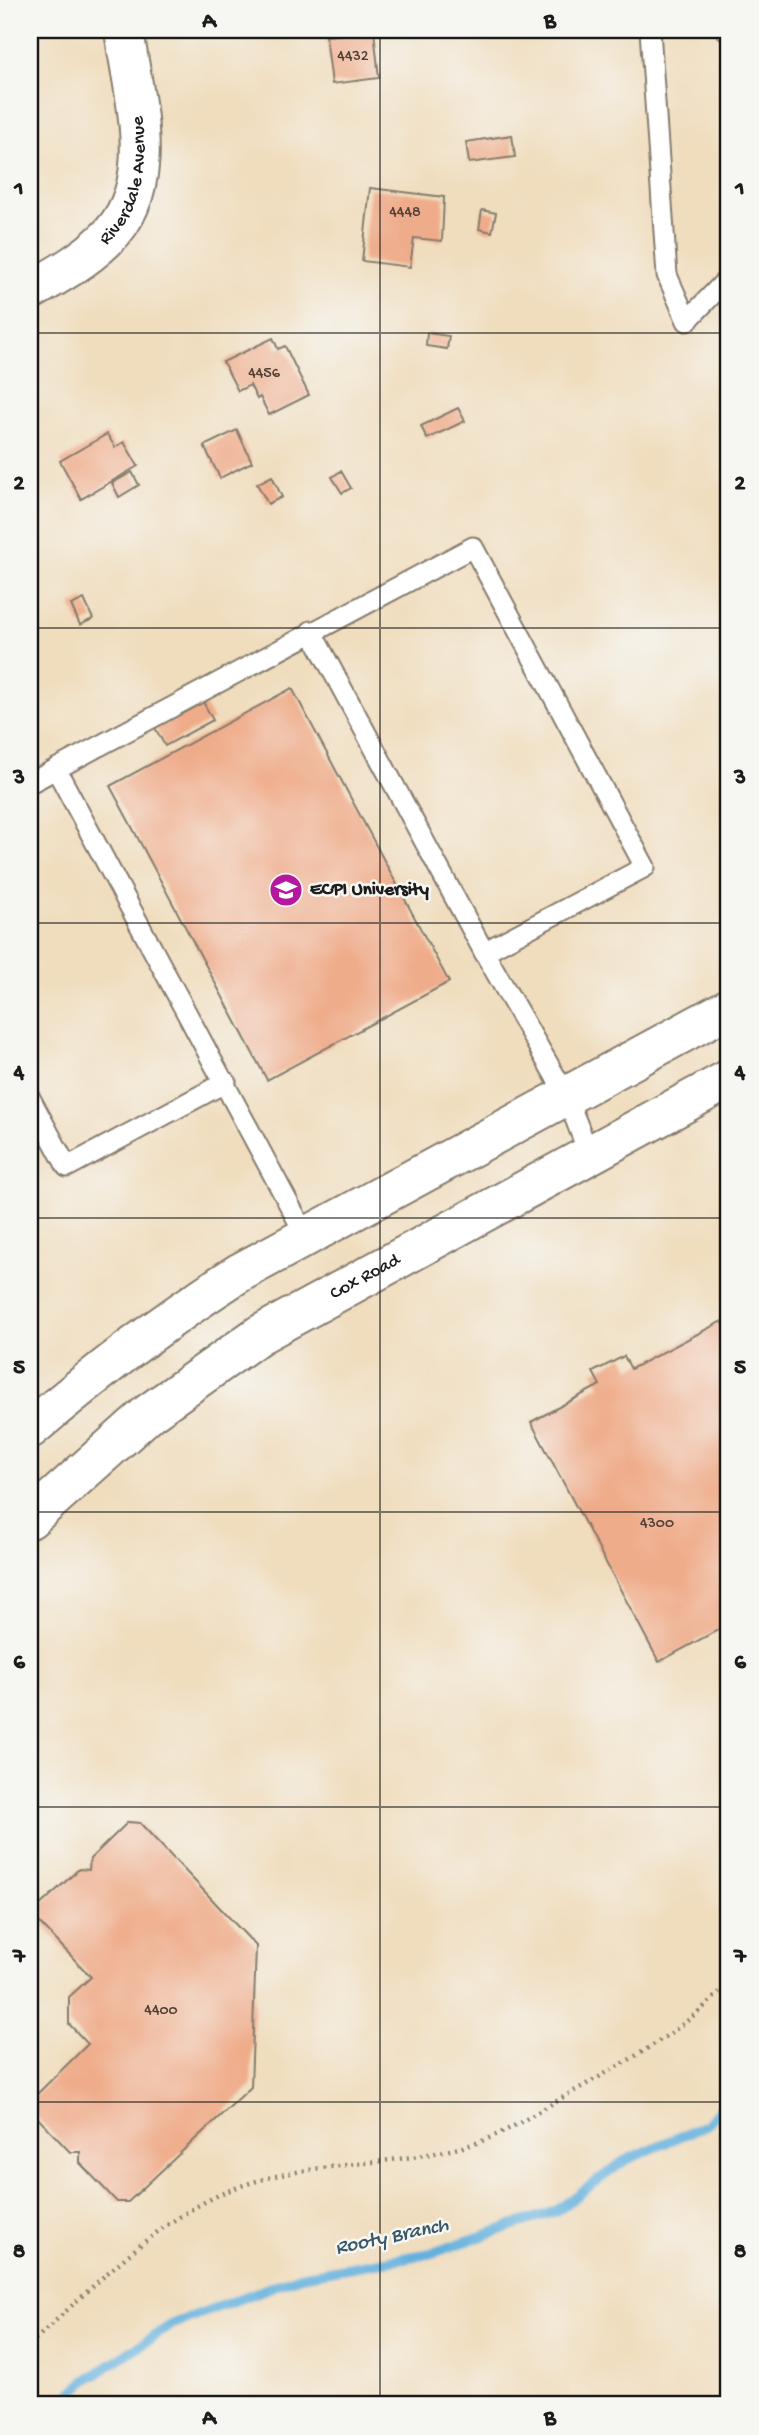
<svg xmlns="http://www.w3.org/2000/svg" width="759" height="2435" viewBox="0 0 759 2435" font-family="'Gochi Hand',sans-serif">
<rect width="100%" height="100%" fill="#f6f6f2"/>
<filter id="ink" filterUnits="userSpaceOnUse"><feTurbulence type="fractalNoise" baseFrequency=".0143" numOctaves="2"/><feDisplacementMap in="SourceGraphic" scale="14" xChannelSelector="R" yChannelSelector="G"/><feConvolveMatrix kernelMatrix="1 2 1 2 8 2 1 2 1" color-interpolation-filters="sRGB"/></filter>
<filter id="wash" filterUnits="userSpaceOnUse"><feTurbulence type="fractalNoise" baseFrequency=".00686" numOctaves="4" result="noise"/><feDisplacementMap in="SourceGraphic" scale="28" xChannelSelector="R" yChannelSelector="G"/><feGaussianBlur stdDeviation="1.57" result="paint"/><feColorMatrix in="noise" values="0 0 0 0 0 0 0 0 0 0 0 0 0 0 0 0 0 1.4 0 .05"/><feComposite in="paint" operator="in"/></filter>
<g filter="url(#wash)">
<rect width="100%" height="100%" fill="#f0ddbe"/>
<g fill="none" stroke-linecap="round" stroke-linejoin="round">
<polyline stroke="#64b1dd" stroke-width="10" points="58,2405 85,2381 173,2324 300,2276 432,2253 556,2211 624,2161 706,2125 729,2100"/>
</g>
<g id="blocks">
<g fill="#efac8a">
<polygon points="374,31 379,78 332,84 326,36"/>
<polygon points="512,135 515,157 469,163 466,142"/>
<polygon points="370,188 444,197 442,241 414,238 410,267 362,261"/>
<polygon points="482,210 496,213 492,232 479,229"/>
<polygon points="427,333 449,336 447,349 426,346"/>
<polygon points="273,338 278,349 285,346 309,395 269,415 260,397 257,399 250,385 238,391 223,362"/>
<polygon points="458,408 465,421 427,439 421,426"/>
<polygon points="237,430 252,462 220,478 204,446"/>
<polygon points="107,434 115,447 124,442 138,466 81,499 60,461"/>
<polygon points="341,471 351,488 342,493 332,477"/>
<polygon points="132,472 139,485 119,497 112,483"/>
<polygon points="272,476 282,497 268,504 257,484"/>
<polygon points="84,599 93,619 80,625 71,605"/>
<polygon points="292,688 449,982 267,1080 110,786"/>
<polygon points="202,700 213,720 165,746 154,726"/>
<polygon points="722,1321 729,1334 729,1624 659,1662 531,1422 600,1385 593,1372 624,1356 631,1369"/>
<polygon points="128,1822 140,1823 256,1946 251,2087 128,2202 117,2202 80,2163 80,2152 70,2152 30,2110 31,2100 88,2044 69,2024 69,1997 91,1977 36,1919 36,1909 79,1869 89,1870 90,1859"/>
</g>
</g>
</g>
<g filter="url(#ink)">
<use href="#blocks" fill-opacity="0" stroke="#867c6d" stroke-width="2"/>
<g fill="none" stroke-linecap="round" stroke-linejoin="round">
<defs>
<g id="lane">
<polyline points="650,30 667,275 687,321 729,277"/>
<polyline points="726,30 729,32"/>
<polyline points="56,769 473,547 645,867 484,952 311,631"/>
<polyline points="30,783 56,769 306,1236"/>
<polyline points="484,952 566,1095 590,1157"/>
<polyline points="30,1098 67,1167 226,1082"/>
</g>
<g id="street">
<path id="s1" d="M 30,291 C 56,276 83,261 105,240 C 163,186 133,98 124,30"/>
</g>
<g id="secondary">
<path d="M 30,1429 C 97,1372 165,1320 239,1273 L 729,1008"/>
<path id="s2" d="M 30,1519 L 149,1413 L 259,1335 L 729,1079"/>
</g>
</defs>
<use href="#lane" stroke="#867c6d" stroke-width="23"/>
<use href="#street" stroke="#867c6d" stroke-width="42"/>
<use href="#secondary" stroke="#867c6d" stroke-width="42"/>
<path stroke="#867c6d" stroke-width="4.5" stroke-dasharray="2 5" stroke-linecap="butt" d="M 30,2344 C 90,2291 148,2227 221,2194 C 283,2166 352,2167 418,2156 C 435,2153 453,2150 470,2145 C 501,2136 532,2115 560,2099 C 618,2066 684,2033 729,1982"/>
<use href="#lane" stroke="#fff" stroke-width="19"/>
<use href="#street" stroke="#fff" stroke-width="38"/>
<use href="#secondary" stroke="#fff" stroke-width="38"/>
</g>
</g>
<path fill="none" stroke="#1c1c1c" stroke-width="2" stroke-opacity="0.55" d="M 380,30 L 380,2405M 30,333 L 729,333M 30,628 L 729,628M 30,923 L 729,923M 30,1218 L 729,1218M 30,1512 L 729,1512M 30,1807 L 729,1807M 30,2102 L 729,2102"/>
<defs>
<symbol id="university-disc" viewBox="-11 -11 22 22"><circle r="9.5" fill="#b5179e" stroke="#f6f6f2"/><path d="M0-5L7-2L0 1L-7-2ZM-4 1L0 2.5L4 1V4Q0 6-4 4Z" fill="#fff"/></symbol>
</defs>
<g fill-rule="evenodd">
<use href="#university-disc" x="267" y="871" width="38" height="38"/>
</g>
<g text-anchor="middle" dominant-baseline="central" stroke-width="5" stroke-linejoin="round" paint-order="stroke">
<g font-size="16" fill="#514038">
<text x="353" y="57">4432</text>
<text x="405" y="213">4448</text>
<text x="264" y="374">4456</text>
<text x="657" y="1524">4300</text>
<text x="161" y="2011">4400</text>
</g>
<g font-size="19" fill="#1c1c1c" stroke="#f6f6f2">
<text stroke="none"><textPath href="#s1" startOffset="156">Riverdale Avenue</textPath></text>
<text stroke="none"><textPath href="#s2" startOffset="415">Cox Road</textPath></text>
</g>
<g font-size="19" font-weight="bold" fill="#1c1c1c" stroke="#f6f6f2" text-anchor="start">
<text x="310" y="890">ECPI University</text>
</g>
<g font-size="21" font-style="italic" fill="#395869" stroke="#f6f6f2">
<text transform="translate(392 2238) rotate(-12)">Rooty Branch</text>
</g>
</g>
<rect width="759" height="2435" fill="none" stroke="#f6f6f2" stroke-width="77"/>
<rect x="38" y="38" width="682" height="2358" fill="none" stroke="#1c1c1c" stroke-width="2.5"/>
<g font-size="23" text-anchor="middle" font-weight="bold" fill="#1c1c1c">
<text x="209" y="27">A</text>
<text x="550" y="27">B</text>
<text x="19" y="194">1</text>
<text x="740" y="194">1</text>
<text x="19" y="489">2</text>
<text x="740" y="489">2</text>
<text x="19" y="783">3</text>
<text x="740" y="783">3</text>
<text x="19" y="1078">4</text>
<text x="740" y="1078">4</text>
<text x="19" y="1373">5</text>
<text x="740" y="1373">5</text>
<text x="19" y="1668">6</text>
<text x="740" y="1668">6</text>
<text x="19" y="1962">7</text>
<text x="740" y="1962">7</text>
<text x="19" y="2257">8</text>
<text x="740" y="2257">8</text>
<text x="209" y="2424">A</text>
<text x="550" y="2424">B</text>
</g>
</svg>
